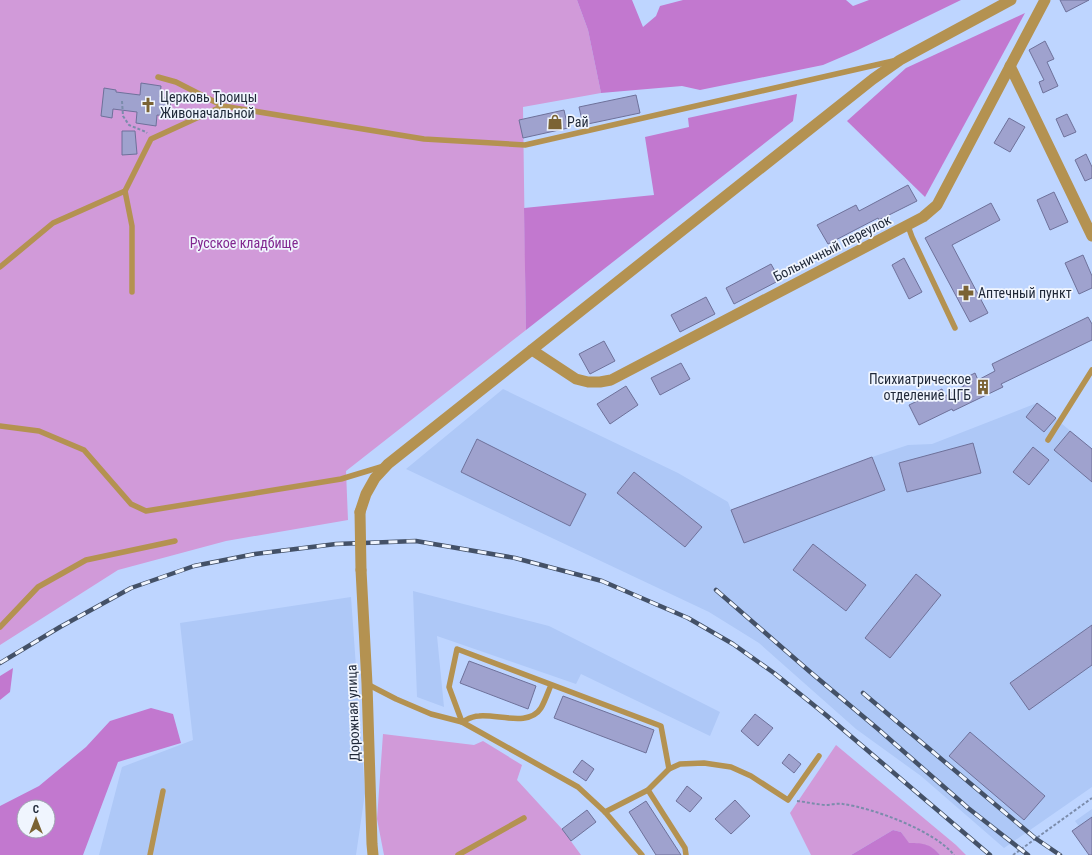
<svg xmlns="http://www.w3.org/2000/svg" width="1092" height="855" viewBox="0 0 1092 855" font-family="'Roboto Condensed',sans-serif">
<rect width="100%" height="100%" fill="#bed5ff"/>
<g fill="#aec8f7">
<polygon points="503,389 678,473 728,502 731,510 872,457 908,445 932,444 1037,403 1092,449 1092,787 1004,848 921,776 856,729 759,643 709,612 406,469"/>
<polygon points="413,591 549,626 720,712 710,736 581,674 576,684 437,636 444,707 417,697"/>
<polygon points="351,597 365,793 356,855 99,855 122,767 193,740 180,623"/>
<polygon points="1092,809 1092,844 1075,821"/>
</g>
<g fill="#d19ad9">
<polygon points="0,0 577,0 588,30 601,93 523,107 526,330 346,471 348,520 226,541 118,570 0,645"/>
<polygon points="383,734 474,745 483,741 522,765 517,780 562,829 581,855 384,855 377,819"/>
<path d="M 836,745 L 956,845 L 966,855 L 940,855 C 930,845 924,843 909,844 L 901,832 L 893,830 L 851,855 L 811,855 L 790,813 Z"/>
</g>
<g fill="#c278cf" fill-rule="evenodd">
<polygon points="577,0 632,0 643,27 656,16 660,6 683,0 846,0 853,6 869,0 961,0 858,50 823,65 700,90 682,86 601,93 588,30"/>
<polygon points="1025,13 925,197 847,121 906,68"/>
<polygon points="797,94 793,121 526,330 524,208 654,195 645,137 689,127 688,118"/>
<polygon points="13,668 10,692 0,700 0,676"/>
<path d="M 151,708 L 173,714 L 181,743 L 118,762 L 83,855 L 0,855 L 0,806 L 39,786 L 86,747 L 110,721 ZM 24,807 L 48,807 L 48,831 L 24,831 Z"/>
<path d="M 893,830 L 901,832 L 909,843 C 924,843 930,844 940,855 L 851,855 Z"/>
</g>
<g fill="#9fa2ce" stroke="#6e719a">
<polygon points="1060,0 1089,0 1066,12"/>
<polygon points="1045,41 1054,59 1047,62 1058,86 1043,93 1039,82 1044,80 1029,50"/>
<polygon points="141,83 161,86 160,97 171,98 169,116 157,115 156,126 136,123 137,112 113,109 112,118 101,116 104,88 116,90 116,92 140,95"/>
<polygon points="636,95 640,113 583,125 579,107"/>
<polygon points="564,110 568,128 523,138 519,120"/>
<polygon points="1067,114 1076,132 1064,137 1056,119"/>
<polygon points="1009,118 1025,127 1010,152 994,143"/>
<polygon points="122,131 135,131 137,154 122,155"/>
<polygon points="1086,154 1092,167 1092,178 1085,181 1075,160"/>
<polygon points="908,185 917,201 879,220 878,218 828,244 817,225 856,205 859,211"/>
<polygon points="1054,192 1068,222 1050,230 1037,200"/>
<polygon points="991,203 1000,220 952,245 988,313 970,322 925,238"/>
<polygon points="1083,255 1092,276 1092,288 1079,294 1065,263"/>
<polygon points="904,258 922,292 909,299 892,265"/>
<polygon points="771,264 780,280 734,304 726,288"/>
<polygon points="706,297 715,314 680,332 671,315"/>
<polygon points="1088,317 1092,324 1092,340 1001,384 1003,387 953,411 952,409 919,425 909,405 942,389 945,396 964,386 961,380 975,373 978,380 995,371 992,364"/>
<polygon points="604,341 615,361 590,374 579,354"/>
<polygon points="681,363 690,379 660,395 651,378"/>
<polygon points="626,386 638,405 610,424 597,404"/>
<polygon points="1037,403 1056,418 1044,432 1026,417"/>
<polygon points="1070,431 1092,449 1092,482 1054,450"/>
<polygon points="477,439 586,494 570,526 461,472"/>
<polygon points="973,443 981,473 907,492 899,463"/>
<polygon points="1033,447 1049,460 1029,485 1013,472"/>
<polygon points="872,457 885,490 744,543 731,510"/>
<polygon points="634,472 702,527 685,547 617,493"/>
<polygon points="813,544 866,585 846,611 793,570"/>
<polygon points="916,574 941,595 890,658 865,638"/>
<polygon points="1092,625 1092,665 1029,710 1010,683"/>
<polygon points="469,661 536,686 528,709 460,683"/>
<polygon points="563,696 654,730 646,753 554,718"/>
<polygon points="755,714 773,728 758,746 741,731"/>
<polygon points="970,732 1045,796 1024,820 949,756"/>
<polygon points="789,754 801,764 794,773 782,763"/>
<polygon points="582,760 594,769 586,781 573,772"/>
<polygon points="687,786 702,798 690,812 676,801"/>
<polygon points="735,800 750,816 731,834 715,819"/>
<polygon points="646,801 681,855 656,855 629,812"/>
<polygon points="587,810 596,822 571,841 562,829"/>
<polygon points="1092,817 1092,855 1089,855 1072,831"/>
</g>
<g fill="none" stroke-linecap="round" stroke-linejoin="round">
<g stroke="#7b8cab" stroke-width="2" stroke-dasharray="3 2" stroke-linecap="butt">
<polyline points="122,101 123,116 129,125 146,132 147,133"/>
<path d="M 797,801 C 806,802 815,804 825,805 C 831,805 837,803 843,804 C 873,808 935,831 954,855"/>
<polyline points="1013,855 1092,798"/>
</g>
<g stroke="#b49251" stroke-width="5.5">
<polyline points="158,77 176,82 223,106"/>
<polyline points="125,191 132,226 132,292"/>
<polyline points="908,226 912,237 955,328"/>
<polyline points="0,267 53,223 125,191 151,139 223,106 424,139 525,145 893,61"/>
<polyline points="0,426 39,431 84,450 131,504 146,511 341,479 384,466"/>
<polyline points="1048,440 1092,370"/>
<polyline points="0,627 38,587 86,560 175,541"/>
<polyline points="367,684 396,699 431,714 462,722 578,787 605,812 642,855"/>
<path d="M 551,685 C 548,692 545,701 541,708 C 529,727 498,714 479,716 C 472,716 468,719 462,722 L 449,687 L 457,649 L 661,726 L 669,769"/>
<polyline points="648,790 685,848 686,855"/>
<polyline points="605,812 648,790 669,769 680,764 704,763 731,767 751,776 788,800 819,756"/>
<polyline points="150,855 163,791"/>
<polyline points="458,855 524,818"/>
</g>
<g stroke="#b49251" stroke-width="11">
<polyline points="1010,66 1092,236"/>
<polyline points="532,350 576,379 588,382 600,382 611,380 923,217 937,205 1045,0"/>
</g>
<g stroke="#b49251" stroke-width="11">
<polyline points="360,512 366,494 375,478 388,464 873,79 900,60 1011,0"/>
<polyline points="361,570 367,684 372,844 373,855"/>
</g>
<defs>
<g id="rail">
<polyline points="716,590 809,671 878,729 968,808 1028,855"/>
<polyline points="0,663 60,627 131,588 194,566 255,554 336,544 416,541 515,558 602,581 688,618 733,644 774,673 826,715 990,855"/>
<polyline points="863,693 1035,838 1060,855"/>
</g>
</defs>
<use href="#rail" stroke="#445167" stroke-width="4.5"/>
<use href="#rail" stroke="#f0f5fe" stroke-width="3" stroke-dasharray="9" stroke-linecap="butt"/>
<polyline stroke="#b49251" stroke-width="11" points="360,512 361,570"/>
</g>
<defs>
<symbol id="church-bare" viewBox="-9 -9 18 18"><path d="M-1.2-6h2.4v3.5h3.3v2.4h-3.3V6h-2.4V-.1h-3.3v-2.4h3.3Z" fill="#7b6334" stroke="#f0f5fe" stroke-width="2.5" paint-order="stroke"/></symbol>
<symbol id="shop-bare" viewBox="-9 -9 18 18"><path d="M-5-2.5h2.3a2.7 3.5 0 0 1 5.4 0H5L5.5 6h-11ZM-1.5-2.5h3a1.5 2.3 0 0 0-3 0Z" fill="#7b6334" stroke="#f0f5fe" stroke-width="2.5" paint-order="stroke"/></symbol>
<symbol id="pharmacy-bare" viewBox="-9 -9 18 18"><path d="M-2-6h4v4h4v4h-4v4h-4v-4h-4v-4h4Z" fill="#7b6334" stroke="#f0f5fe" stroke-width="2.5" paint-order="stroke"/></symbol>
<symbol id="building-bare" viewBox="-9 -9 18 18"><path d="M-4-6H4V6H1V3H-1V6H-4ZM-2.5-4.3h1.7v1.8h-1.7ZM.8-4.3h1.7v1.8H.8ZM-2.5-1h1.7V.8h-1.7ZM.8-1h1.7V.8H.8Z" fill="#7b6334" stroke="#f0f5fe" stroke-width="2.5" paint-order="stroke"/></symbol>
</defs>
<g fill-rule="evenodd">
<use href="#church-bare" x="137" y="94" width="22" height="22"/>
<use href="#shop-bare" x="544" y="111" width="22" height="22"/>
<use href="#pharmacy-bare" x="955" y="282" width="22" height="22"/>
<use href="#building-bare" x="972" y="376" width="22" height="22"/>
</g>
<g text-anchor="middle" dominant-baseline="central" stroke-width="3.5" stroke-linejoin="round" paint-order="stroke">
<g font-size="14" fill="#1f2838" stroke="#f0f5fe" text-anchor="start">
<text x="160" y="97">Церковь Троицы<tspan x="160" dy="16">Живоначальной</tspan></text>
<text x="567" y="122">Рай</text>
<text x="978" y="293">Аптечный пункт</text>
<text x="971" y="379" text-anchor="end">Психиатрическое<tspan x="971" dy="16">отделение ЦГБ</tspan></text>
</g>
<g font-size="14" fill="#822790" stroke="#f0f5fe">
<text x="244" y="243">Русское кладбище</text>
</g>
<g font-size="14" fill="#1f2838" stroke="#f0f5fe">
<text transform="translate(832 248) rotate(-27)">Больничный переулок</text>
<text transform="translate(353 713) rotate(-92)">Дорожная улица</text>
</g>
</g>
<g transform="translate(36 819)"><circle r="19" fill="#f0f5fe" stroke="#9ca3af"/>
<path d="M0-3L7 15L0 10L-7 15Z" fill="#7b6334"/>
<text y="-6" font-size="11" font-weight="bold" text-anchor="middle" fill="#1f2838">С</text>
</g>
</svg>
